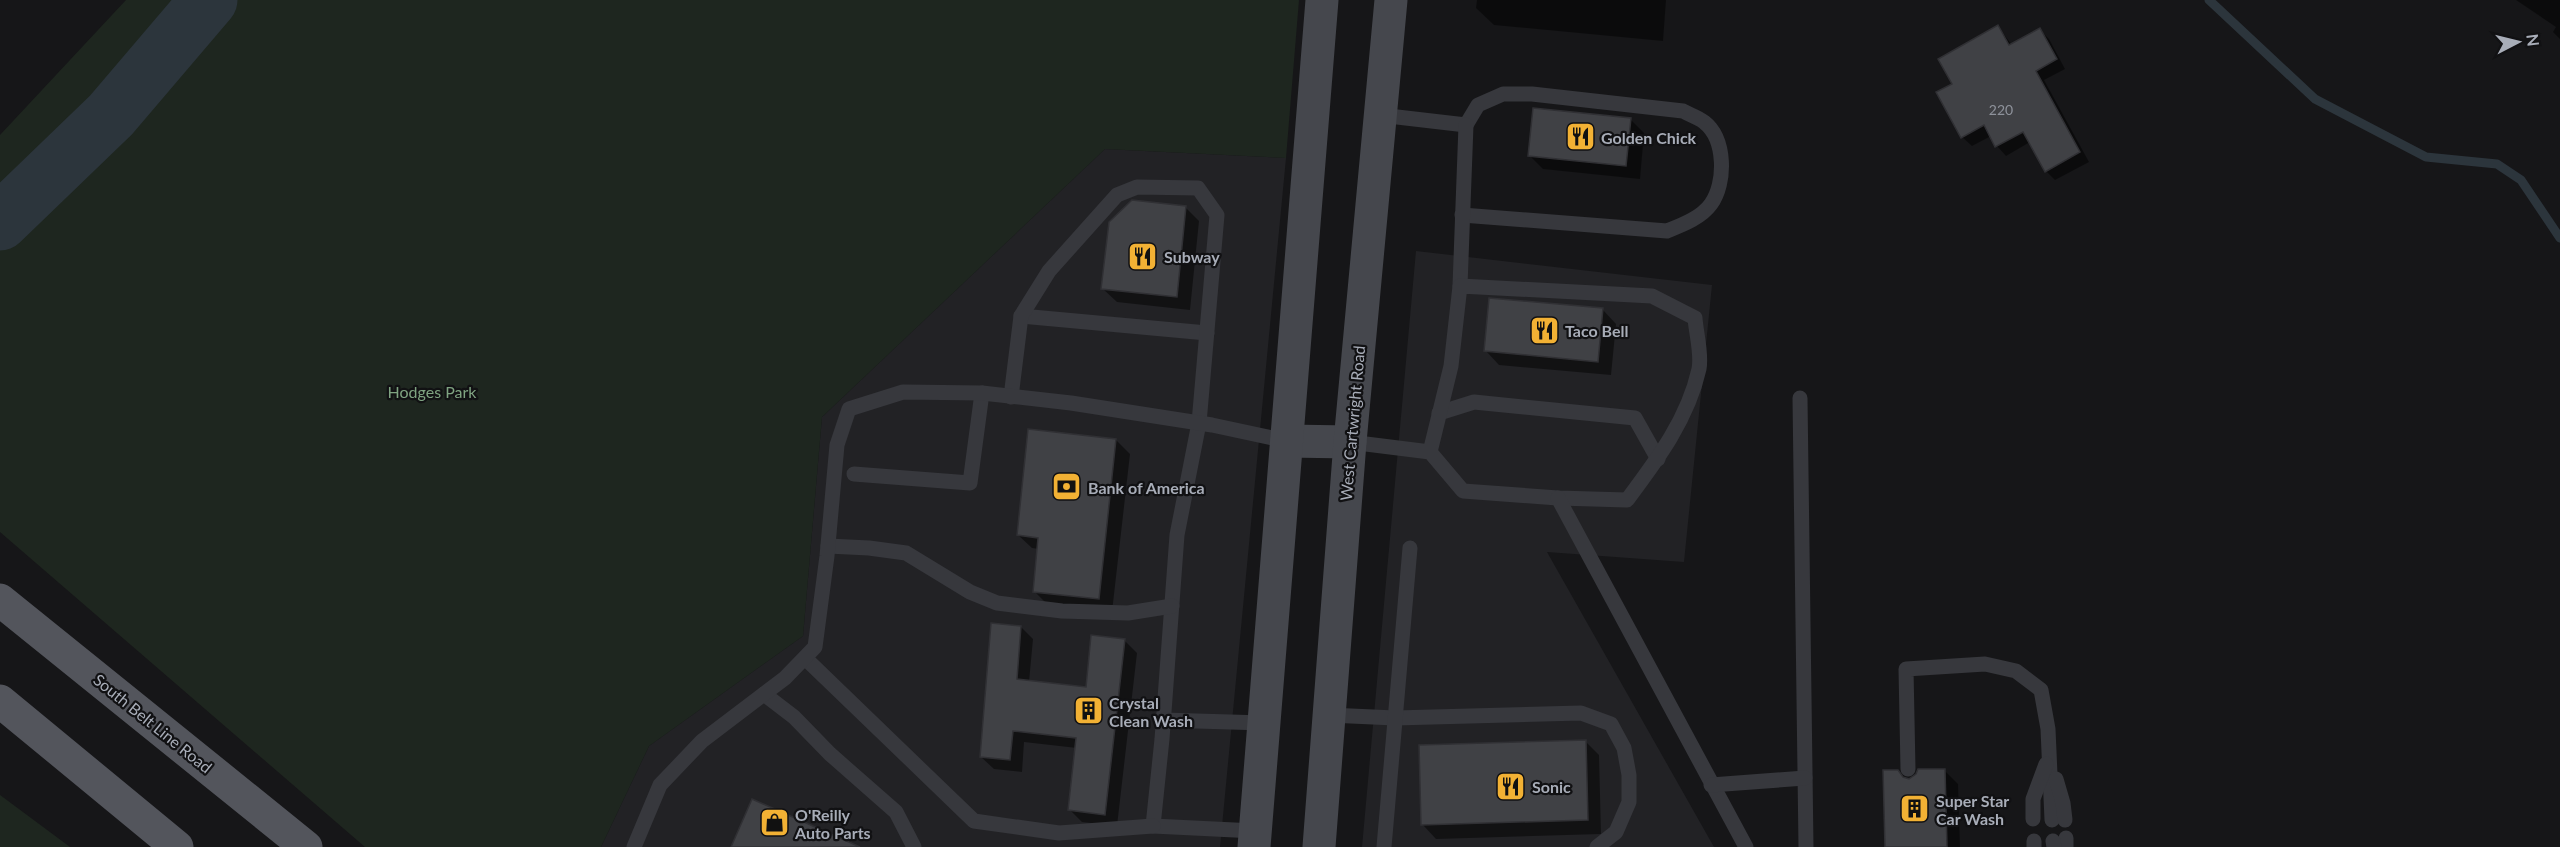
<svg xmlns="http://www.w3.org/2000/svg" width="2560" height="847" viewBox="0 0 2560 847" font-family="Lato,sans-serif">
<rect width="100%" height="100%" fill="#161618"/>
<g fill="#222225">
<polygon points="1105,149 1286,158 1220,847 601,847 649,746 803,636 822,417"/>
<polygon points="1416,251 1712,285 1684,562 1547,552 1714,847 1362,847"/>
</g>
<g fill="#1e261f">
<polygon points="126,0 1299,0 1286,158 1105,149 822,417 803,636 649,746 601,847 365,847 0,532 0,135"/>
<polygon points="0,795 70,847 0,847"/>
</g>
<g fill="#0007">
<polygon points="1477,0 1666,0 1663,41 1494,25 1476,8"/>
<polygon points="2516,0 2560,0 2560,39 2553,32 2556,27"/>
<polygon points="1998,27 2012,45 2040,30 2049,39 2065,69 2044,80 2089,162 2055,180 2046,171 2030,142 2006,156 1997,146 1991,136 1972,146 1962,137 1954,84"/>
<polygon points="1630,119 1644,133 1640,179 1543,169 1529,155"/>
<polygon points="1185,207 1199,221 1190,310 1117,302 1103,289"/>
<polygon points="1603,310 1616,324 1611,375 1499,365 1486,351"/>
<polygon points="1116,440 1130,454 1112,612 1048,605 1034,591 1039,549 1032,548 1018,535"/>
<polygon points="1021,627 1033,639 1029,682 1087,689 1124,640 1137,653 1117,826 1082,822 1070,810 1077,748 1024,742 1022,772 994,769 981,757"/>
<polygon points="1585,741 1599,755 1601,834 1436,839 1423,825"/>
<polygon points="1944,770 1958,784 1960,847 1887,847 1898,771 1909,780"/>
</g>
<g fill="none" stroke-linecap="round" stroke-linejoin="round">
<polyline stroke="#2c353c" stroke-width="9" points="2209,0 2315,99 2426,157 2497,164 2521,180 2560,238"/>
<polyline stroke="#2c353c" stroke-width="57" points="0,222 111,115 209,0"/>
</g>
<g fill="#404145" stroke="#303034" stroke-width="1.5">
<polygon points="1998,25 2009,45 2040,28 2057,59 2036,71 2080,152 2045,172 2023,132 1995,147 1984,125 1961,138 1936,92 1952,84 1938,59"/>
<polygon points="1533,108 1631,118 1626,166 1528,156"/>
<polygon points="1132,200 1186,206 1177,297 1101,289 1109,222"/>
<polygon points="1489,298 1603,308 1598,362 1484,351"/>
<polygon points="1028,429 1116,439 1099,599 1033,592 1038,538 1017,535"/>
<polygon points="991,623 1021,626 1017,679 1086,687 1091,635 1125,639 1105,815 1068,810 1076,738 1013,731 1010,760 980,757"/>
<polygon points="1586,740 1588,820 1421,825 1419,745"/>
<polygon points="1918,769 1945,769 1947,847 1885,847 1883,770 1898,770 1903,777 1909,779 1916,774"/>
<polygon points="752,799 860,847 731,847"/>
</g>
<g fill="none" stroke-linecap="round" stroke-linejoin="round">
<g stroke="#37383d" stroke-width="15">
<path d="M 1380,115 L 1466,125 L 1478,105 L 1503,94 L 1532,94 L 1683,111 C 1690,115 1698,117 1704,122 C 1726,139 1726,183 1711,204 C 1701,218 1682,225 1667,231 L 1462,215"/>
<polyline points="1460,286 1466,125"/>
<polyline points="1021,316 1207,333"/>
<polyline points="1011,397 1021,316 1049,271 1117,195 1137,187 1198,188 1217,215 1199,423 1177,535 1162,739 1153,826 1255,831"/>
<polyline points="1800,398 1806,847"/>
<polyline points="1439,413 1474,402 1635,418 1658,459"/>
<path d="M 1350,442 L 1430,452 L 1463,491 L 1558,498 L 1627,500 C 1657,460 1688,419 1699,369 C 1702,354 1696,333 1695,318 L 1652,296 L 1460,286 L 1451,366 L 1430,452"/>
<polyline points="854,474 970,483 982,393"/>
<polyline points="1558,498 1746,847"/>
<polyline points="828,546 869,548 906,553 970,592 997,603 1062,611 1128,613 1172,606"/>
<polyline points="805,658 974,821 1059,833 1153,826"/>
<polyline points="764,694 794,717 830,754 896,812 914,847"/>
<polyline points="1329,715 1395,718 1581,713 1611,724 1624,748 1629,775 1629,802 1616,832 1597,847"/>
<polyline points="1163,720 1264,723"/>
<polyline points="1908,769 1906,669 1985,664 2016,671 2041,690 2048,729 2052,820"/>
<polyline points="2056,779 2063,803 2065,820"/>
<polyline points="1711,785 1805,778"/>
<polyline points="2033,819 2033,799 2046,764"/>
<polyline points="2066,838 2066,847"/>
<polyline points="2034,841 2034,847"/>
<polyline points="2053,841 2054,847"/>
<polyline points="634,847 660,785 702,741 785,678 815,647 827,556 837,445 849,409 903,392 982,393 1071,403 1212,425 1287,441"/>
<polyline points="1384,847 1410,548"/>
</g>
<g stroke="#45474d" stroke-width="33">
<polyline points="1287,441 1350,442"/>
<polyline points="1254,847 1322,0"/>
<polyline points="1319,847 1350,442 1391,0"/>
</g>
<g stroke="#53555c" stroke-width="33">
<polyline points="0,600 306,847"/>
<polyline points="0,701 177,847"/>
</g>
</g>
<defs>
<symbol id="restaurant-square" viewBox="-11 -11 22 22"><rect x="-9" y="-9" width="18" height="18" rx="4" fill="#f2b134" stroke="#111113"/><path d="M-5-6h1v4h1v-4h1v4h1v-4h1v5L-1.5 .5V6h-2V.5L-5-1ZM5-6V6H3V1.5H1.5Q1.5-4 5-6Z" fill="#111"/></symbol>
<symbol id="bank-square" viewBox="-11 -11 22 22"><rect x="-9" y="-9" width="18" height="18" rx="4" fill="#f2b134" stroke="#111113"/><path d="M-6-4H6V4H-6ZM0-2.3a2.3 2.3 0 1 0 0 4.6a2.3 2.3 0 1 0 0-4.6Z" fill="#111"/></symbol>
<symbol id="building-square" viewBox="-11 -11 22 22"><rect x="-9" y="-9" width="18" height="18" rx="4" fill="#f2b134" stroke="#111113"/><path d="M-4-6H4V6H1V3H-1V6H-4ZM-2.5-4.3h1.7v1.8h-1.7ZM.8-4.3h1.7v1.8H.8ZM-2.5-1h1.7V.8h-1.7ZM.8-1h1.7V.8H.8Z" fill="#111"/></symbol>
<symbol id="shop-square" viewBox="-11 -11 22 22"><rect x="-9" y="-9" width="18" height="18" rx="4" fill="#f2b134" stroke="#111113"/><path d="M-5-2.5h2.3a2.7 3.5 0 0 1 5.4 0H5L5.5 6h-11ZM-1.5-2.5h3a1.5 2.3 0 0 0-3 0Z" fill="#111"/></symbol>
</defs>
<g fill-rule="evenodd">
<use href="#restaurant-square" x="1564" y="120" width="33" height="33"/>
<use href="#restaurant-square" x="1126" y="240" width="33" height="33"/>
<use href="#restaurant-square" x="1528" y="314" width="33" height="33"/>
<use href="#bank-square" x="1050" y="470" width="33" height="33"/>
<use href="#building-square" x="1072" y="694" width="33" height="33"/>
<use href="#restaurant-square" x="1494" y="770" width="33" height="33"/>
<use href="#building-square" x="1898" y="792" width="33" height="33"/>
<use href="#shop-square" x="758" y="806" width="33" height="33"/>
</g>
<g text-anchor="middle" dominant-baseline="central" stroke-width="4.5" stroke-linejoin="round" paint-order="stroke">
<g font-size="14" fill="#8e929b">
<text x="2001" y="109">220</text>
</g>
<g font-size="16" font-weight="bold" fill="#a8adb8" stroke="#111113" text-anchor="start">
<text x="1601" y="137">Golden Chick</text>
<text x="1164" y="256">Subway</text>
<text x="1565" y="330">Taco Bell</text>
<text x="1088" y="487">Bank of America</text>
<text x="1109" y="702">Crystal<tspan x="1109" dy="18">Clean Wash</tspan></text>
<text x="1532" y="786">Sonic</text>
<text x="1936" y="800">Super Star<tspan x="1936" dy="18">Car Wash</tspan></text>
<text x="795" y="814">O'Reilly<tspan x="795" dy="18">Auto Parts</tspan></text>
</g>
<g font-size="16" fill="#7fa381" stroke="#111113">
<text x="432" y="391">Hodges Park</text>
</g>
<g font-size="16" fill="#a8adb8" stroke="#111113">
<text transform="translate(1352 423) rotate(-85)">West Cartwright Road</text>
<text transform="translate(153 723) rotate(39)">South Belt Line Road</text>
</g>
</g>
<g transform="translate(2518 42) rotate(83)" stroke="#111113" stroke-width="4.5" paint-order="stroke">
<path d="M0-4.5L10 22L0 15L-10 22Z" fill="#a8adb8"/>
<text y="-9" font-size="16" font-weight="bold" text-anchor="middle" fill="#a8adb8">N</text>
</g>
</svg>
